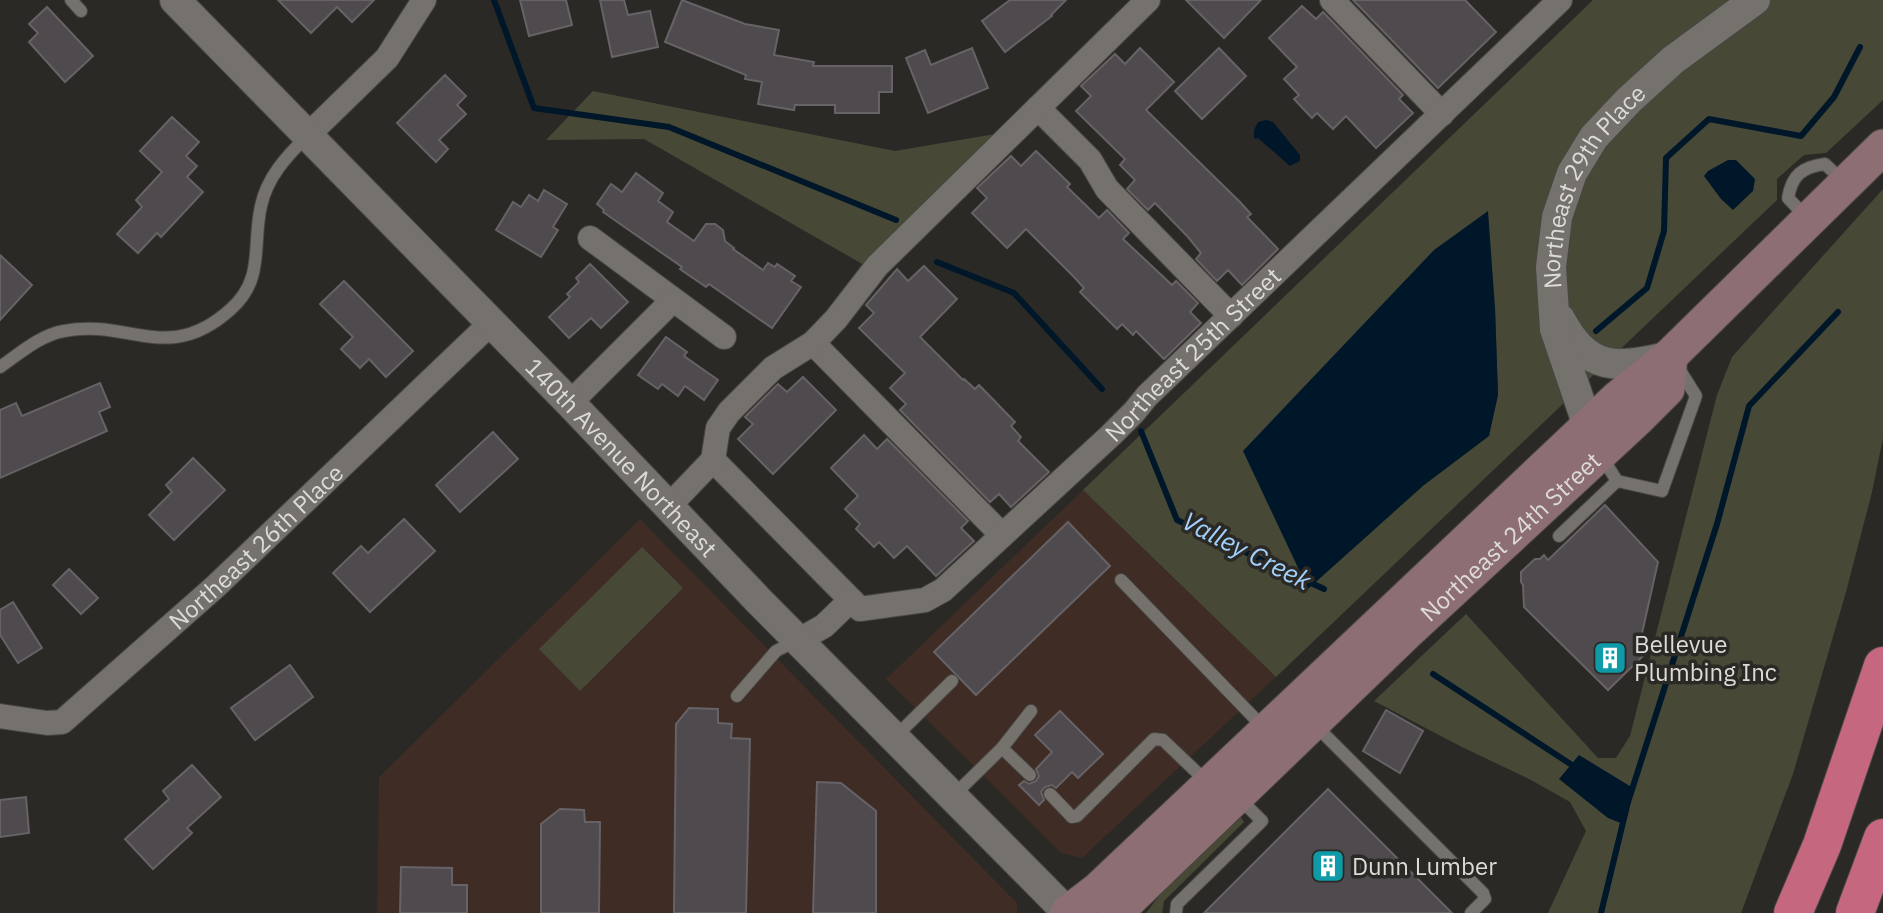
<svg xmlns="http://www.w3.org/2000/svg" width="1883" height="913" viewBox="0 0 1883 913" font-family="'IBM Plex Sans',sans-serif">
<rect width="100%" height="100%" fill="#2b2925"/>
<g fill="#3e2c25">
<polygon points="1083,490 1276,677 1082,858 1061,853 886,679"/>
<polygon points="640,519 1017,903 1017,913 377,913 379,777"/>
</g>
<g fill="#474936" fill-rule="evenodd">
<path d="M 1593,0 L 1883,0 L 1883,100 L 1826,153 L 1804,155 L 1777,179 L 1777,200 L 1276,677 L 1083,490 ZM 1495,308 L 1498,395 L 1488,436 L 1424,485 Z"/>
<polygon points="593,91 895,151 1001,133 864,265 644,139 546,140"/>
<polygon points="1883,189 1883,438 1872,492 1846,592 1793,774 1741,913 1548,913 1586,831 1570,802 1531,780 1460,746 1374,701 1466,614 1598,758 1616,758 1630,736 1717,395 1732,357"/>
<polygon points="642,547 683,588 580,691 539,649"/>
<polygon points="1241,817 1244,822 1164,901 1162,913 1146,913 1166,887"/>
</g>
<g fill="#001629">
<polygon points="1266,120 1273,122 1300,155 1300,161 1290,166 1258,138 1254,139 1254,130 1258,122"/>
<polygon points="1728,160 1736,160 1755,179 1753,191 1733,210 1721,199 1704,176 1708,171"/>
<polygon points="1488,211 1495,308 1498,395 1489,436 1424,485 1308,589 1243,451 1434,250"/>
<polygon points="1579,755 1633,788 1623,824 1608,818 1559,779"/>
</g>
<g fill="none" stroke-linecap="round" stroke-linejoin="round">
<g stroke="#001629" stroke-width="6">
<polyline points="494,0 534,108 669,127 896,220"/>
<polyline points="937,262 1014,293 1102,389"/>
<polyline points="1596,331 1647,288 1664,231 1666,158 1709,119 1801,136 1834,97 1860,47"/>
<polyline points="1141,431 1177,520 1324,589"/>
<polyline points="1433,674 1578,769"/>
<polyline points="1628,802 1717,524 1749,406 1838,312"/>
<polyline points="1601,913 1628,802 1625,800"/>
</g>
</g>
<g fill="#4f4a4d" stroke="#676266" stroke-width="2">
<polygon points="278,0 374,0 352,22 337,7 311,33"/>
<polygon points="520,0 566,0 572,25 529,36"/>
<polygon points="600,0 624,0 628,15 650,11 658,47 612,57"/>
<polygon points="682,0 745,24 779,30 774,55 814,62 813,66 892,66 892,92 879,92 879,113 835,113 835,105 795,105 794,110 758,104 762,82 745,79 746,75 665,42"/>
<polygon points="1010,0 1066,0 1051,15 1052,16 1005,52 982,21"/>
<polygon points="1186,0 1261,0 1224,38"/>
<polygon points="1353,0 1465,0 1496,32 1438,88"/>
<polygon points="1302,6 1316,19 1323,12 1403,95 1399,99 1413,113 1376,148 1346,116 1333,129 1317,113 1312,118 1294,99 1299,95 1284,79 1297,67 1269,38"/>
<polygon points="47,7 93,56 65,82 29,42 38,33 29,24"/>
<polygon points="972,48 988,88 928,113 906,58 925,50 931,65"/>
<polygon points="1140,48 1174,82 1146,110 1240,202 1251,214 1247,217 1278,249 1242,285 1228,270 1217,281 1196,259 1201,253 1188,237 1155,203 1148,210 1127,189 1135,180 1120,165 1125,159 1076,111 1091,96 1081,86 1115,54 1125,64"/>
<polygon points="1219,48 1246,76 1202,119 1175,91"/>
<polygon points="445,75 466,96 457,105 466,114 439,140 448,149 436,162 397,123"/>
<polygon points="172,117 199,142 186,156 197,166 187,177 203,192 161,237 157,233 138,253 117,234 142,207 136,200 162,172 140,151"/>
<polygon points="1036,151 1070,184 1067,187 1099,218 1107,210 1129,233 1123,239 1172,285 1176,281 1198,303 1190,312 1201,323 1164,359 1136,331 1133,335 1122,324 1117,329 1080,292 1084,288 1074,277 1026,229 1007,248 972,213 987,198 977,188 1011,156 1021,166"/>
<polygon points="636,173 663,193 658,201 673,212 667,222 694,241 706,224 715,224 723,230 725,241 734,248 733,249 763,270 768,263 775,267 777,264 795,276 791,281 801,287 772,328 709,284 706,287 680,269 682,267 603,212 604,210 597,204 611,184 622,192"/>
<polygon points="544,190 567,204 553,227 558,230 541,257 496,230 513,202 521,207 529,195 538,201"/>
<polygon points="0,255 32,285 0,320"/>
<polygon points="590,264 628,302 601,328 591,318 569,338 549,317 570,297 567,294 579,282 576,278"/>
<polygon points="924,266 957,299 920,337 963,380 964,379 975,389 979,385 1015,422 1011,426 1021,437 1018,441 1049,472 1011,507 999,494 990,502 900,410 906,404 890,388 905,373 859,328 874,313 866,305 897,269 908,281"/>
<polygon points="344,281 413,351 386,377 369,359 360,368 341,349 353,337 320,304"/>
<polygon points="666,337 687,352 684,356 718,380 704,400 685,386 678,396 662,384 658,389 638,375"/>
<polygon points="803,377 836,410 773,474 738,439 753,424 745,417 778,384 787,392"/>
<polygon points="100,383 110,407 99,412 107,431 0,478 0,410 16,403 22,416"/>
<polygon points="493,432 518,459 460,512 436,485"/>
<polygon points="864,435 877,449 887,439 968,521 961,528 974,541 936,576 907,546 894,558 879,542 874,547 856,529 860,524 845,509 858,496 831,468"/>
<polygon points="193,458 225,490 174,540 149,515 172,492 166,485"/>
<polygon points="1605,505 1658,562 1638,651 1643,656 1608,690 1524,607 1523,585 1521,582 1521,572 1535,559 1540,559 1544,555 1548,560"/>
<polygon points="404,519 435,551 370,612 333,573 361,546 368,553"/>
<polygon points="1068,522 1110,566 976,695 934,652"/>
<polygon points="69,569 98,598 81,614 53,585"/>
<polygon points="13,602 42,648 18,663 0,635 0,610"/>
<polygon points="290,665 313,697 255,740 231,708"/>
<polygon points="689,708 718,709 718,723 732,724 731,738 750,739 746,913 674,913 676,724"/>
<polygon points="1386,710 1423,731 1400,773 1363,751"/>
<polygon points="1060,711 1103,754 1078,778 1072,772 1056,788 1052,785 1045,787 1041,792 1044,800 1039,805 1019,785 1024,781 1029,784 1036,781 1039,776 1036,769 1052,752 1035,735"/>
<polygon points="192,765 221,797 187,828 192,833 153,869 125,839 169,799 163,791"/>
<polygon points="817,782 841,783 876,811 876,913 813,913"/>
<polygon points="1328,789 1452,913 1204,913"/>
<polygon points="26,797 29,833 0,837 0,800"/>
<polygon points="560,809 584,810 585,822 600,822 599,913 541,913 541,824"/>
<polygon points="401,867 452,868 452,885 467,885 467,913 400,913"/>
</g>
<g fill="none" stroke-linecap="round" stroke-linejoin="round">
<defs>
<g id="service">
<polyline points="71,0 81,11"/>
<path d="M 1807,218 L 1788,198 C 1792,175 1802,167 1825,164 L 1845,183"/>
<path d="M 0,367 C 19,354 40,335 64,331 C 129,318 168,366 231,309 C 265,279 252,244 261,206 C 267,177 287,156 307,136"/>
<polyline points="1602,457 1617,481 1662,491 1696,396 1676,364"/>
<polyline points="1559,536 1617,481"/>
<polyline points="1121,580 1264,728"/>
<polyline points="737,696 776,651 798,640"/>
<polyline points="1315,725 1483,893 1485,899 1471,913"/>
<polyline points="895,737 952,681"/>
<polyline points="1002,748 1030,775"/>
<polyline points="1050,794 1072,817 1077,816 1154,739 1163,740 1208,783"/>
<polyline points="953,796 1002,748 1031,711"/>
<polyline points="1176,913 1177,904 1262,821 1239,798"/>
</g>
<g id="minor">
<polyline points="1332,0 1442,114"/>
<polyline points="1038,108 1090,160 1107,189 1231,316"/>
<polyline points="307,136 387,58 424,0"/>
<polyline points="590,238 724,337"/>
<polyline points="813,343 1001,534"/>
<polyline points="570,403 673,300"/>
<path id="s1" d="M 713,460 L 860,609 L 925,600 L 943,590 L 1111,435 L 1134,412 L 1147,396 L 1560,0"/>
<polyline points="668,507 713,460 718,428 729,412 773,368 813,343 836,319 877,266 1148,0"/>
<polyline points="799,640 824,626 851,600"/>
<path id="s2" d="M 0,716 L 47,723 L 62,722 L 216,586 L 491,323"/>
</g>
<g id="tertiary">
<path id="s3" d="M 175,0 L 570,403 L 758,600 L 1068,913"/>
<path d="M 1560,319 C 1588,372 1617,369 1670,356"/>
<path id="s4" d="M 1588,426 L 1555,329 L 1551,267 L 1557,217 L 1572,173 L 1594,137 L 1629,100 L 1673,60 L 1755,0"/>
</g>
<g id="secondary">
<polyline points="1068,913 1098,890 1618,398 1670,356 1883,147"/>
<path id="s5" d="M 1115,913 L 1406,633 L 1638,418 L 1667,389 L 1670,356"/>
</g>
<g id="motorway">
<polyline points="1793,913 1822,845 1883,666"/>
<polyline points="1855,913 1883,838"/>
</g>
</defs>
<use href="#service" stroke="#484643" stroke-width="14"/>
<use href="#minor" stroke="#484643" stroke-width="26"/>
<use href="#tertiary" stroke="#484643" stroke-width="32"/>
<use href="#secondary" stroke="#484643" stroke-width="37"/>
<use href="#motorway" stroke="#484643" stroke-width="40"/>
<use href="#service" stroke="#75716d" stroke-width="12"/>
<use href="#minor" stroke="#75716d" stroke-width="24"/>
<use href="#tertiary" stroke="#75716d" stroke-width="30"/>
<use href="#secondary" stroke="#8d6e73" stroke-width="35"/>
<use href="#motorway" stroke="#c66780" stroke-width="38"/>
</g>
<defs>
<symbol id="building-square" viewBox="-11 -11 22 22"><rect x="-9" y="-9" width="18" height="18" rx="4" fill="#0f9aa8" stroke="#2b2925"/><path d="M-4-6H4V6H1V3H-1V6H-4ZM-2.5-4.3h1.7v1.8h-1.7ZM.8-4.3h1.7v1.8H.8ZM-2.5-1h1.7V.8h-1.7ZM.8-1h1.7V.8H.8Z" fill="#fff"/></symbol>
</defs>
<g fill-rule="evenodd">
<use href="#building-square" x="1591" y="639" width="38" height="38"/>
<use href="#building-square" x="1309" y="847" width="38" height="38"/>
</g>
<g text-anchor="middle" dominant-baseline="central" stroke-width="7" stroke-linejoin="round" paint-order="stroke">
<g font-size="24" fill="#dddbd8" stroke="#2b2925">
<text stroke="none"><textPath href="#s4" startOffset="257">Northeast 29th Place</textPath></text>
<text stroke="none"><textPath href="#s1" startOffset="639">Northeast 25th Street</textPath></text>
<text stroke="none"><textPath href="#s3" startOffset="639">140th Avenue Northeast</textPath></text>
<text stroke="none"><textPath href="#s5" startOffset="546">Northeast 24th Street</textPath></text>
<text stroke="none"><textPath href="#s2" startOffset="324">Northeast 26th Place</textPath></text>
</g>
<g font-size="24" fill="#dddbd8" stroke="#2b2925" text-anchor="start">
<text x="1634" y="644">Bellevue<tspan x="1634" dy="28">Plumbing Inc</tspan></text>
<text x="1352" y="866">Dunn Lumber</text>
</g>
<g font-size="26" font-style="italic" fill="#a1d1fc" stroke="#2b2925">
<text transform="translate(1247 550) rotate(27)">Valley Creek</text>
</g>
</g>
</svg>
